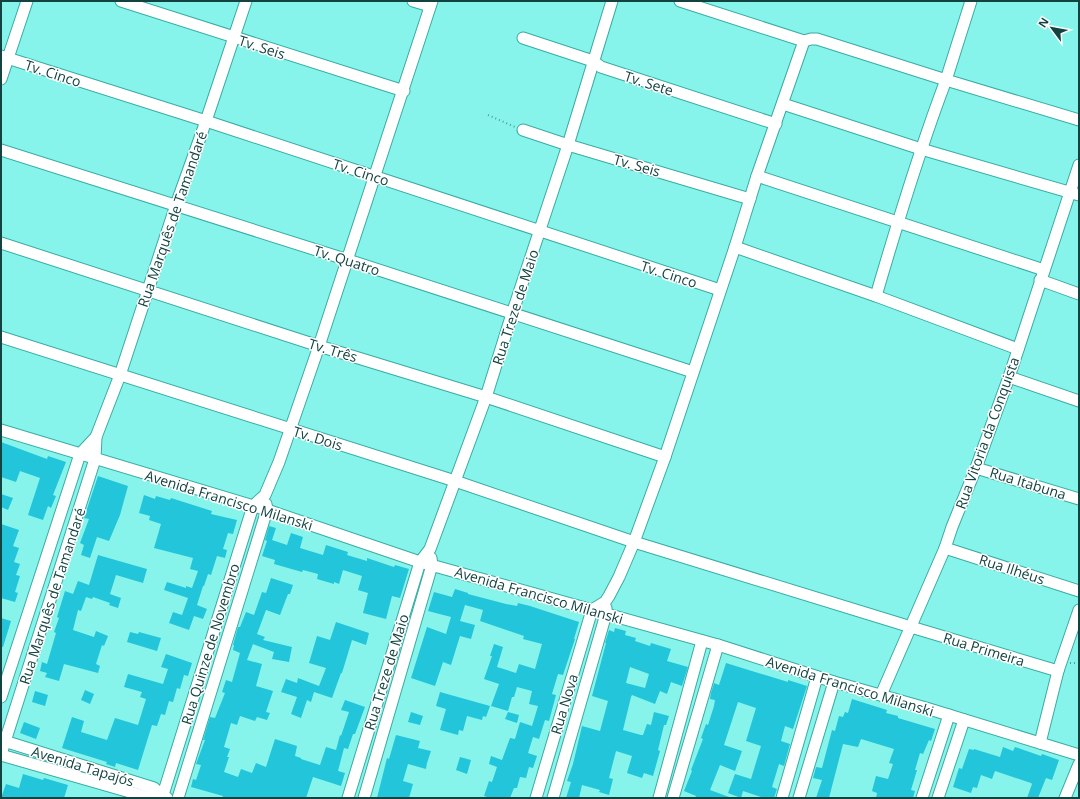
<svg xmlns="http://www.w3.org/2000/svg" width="1080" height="799" viewBox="0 0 1080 799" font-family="'Open Sans',sans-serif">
<rect width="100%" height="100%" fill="#87f4eb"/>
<g fill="#22c5d9" fill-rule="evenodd">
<polygon points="1,442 47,459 48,456 66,462 53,495 56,496 51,508 48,506 43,520 28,515 40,478 20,471 16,482 1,477"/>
<polygon points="98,476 128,486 120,515 109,541 97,537 90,558 81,555 84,545 80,543 89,519 84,518"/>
<polygon points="1,494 13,498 8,510 1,507"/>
<polygon points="144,495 155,499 156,496 170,500 171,498 212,511 211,514 237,520 233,534 228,533 223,549 227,550 225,558 217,556 211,575 208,574 204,586 203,586 197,605 207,609 203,619 194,616 189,630 169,623 173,612 182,615 188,598 164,590 167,582 186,588 186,586 192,588 198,571 190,569 193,558 154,548 161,524 149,520 150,516 139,513"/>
<polygon points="1,524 19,530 13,546 19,548 14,562 20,564 16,575 20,576 15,592 18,593 15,602 1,598"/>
<polygon points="269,526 276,528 272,540 287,545 291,533 303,537 300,548 323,555 326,545 348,552 347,555 367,561 367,558 394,567 395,565 409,569 400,598 392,596 386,619 363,613 368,593 358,590 362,576 343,570 339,584 334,582 334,584 317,579 318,574 303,570 302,572 274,564 275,560 262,556 267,541 265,540"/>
<polygon points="98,555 147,569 143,583 116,575 110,594 121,598 118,608 109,605 110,603 93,597 92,599 86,597 81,611 78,610 73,630 94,637 96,631 108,636 104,646 102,645 96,664 100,666 98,673 64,664 59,681 45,677 47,673 40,671 42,662 47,664 56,633 54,632 59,618 57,617 65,591 73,594 78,581 89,585"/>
<polygon points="271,578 293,585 290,594 288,594 280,615 266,610 257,634 265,637 263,640 292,647 289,662 272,659 274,652 253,644 247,660 262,664 256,686 273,691 266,712 270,713 267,720 257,717 255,721 240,716 237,725 231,723 224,747 230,749 227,757 229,757 224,772 238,777 241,769 252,773 256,763 266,767 275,739 297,746 295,756 301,758 301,759 320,765 326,747 336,750 340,735 341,736 349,712 341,710 345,700 365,707 355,734 353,734 348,749 344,748 338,771 345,773 341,786 313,777 306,798 222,798 223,796 191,787 193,779 196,780 201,765 196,764 205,740 203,740 210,717 215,718 225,693 222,692 226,680 232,682 240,653 233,650 234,645 233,645 238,627 240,627 246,612 254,615 262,592 266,593"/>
<polygon points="455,589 468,593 468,594 506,604 517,606 518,603 530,606 579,622 574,639 575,639 563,675 558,674 552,694 556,695 549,721 545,720 539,739 533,737 528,753 537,756 533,768 529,767 526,778 520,777 517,788 514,788 510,798 490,798 484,796 489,781 492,782 497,767 489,764 491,756 502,760 510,738 515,739 520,722 532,726 538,706 529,704 532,691 517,687 514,697 512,697 508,711 491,706 499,684 484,679 492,656 490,656 494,644 503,647 497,667 516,673 519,664 535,669 542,644 523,639 524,636 480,621 483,610 465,605 460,621 475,625 471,639 460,636 451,665 443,662 435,686 411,678 427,627 446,634 451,617 428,611 434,592 452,597"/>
<polygon points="1,618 11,621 3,647 1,647"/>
<polygon points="336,622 369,633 366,645 352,640 342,673 341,673 332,698 314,692 311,702 307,700 301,718 291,714 297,697 281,692 286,679 297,683 298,678 319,686 326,668 309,663 317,636 330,640"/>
<path d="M 615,628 L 626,631 L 625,635 L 636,638 L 635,641 L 650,646 L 651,643 L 671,649 L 667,661 L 688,667 L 682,686 L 671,682 L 667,694 L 660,691 L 655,704 L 632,695 L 631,697 L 623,730 L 641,735 L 643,735 L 647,724 L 651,725 L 654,712 L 669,716 L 666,725 L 664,725 L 658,750 L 660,751 L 653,776 L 644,773 L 642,778 L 627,773 L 632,756 L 616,751 L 609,778 L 613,779 L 609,795 L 599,792 L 600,790 L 582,785 L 579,798 L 566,798 L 571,782 L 567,781 L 573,764 L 582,726 L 600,731 L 608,701 L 592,696 L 606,643 L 605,643 L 609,630 L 614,632 ZM 630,667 L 649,674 L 645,688 L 626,683 Z"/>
<polygon points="130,632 138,634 139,632 161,638 157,651 127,642"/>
<polygon points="166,654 192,663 188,676 184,675 180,689 177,688 173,702 169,701 165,715 161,714 157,726 152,725 138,770 116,763 115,767 106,764 107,762 62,748 72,717 84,721 81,732 107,740 115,718 138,725 146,699 140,697 142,692 124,687 128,674 163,684 168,669 161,667"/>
<polygon points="726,663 788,682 788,680 807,686 793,729 785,726 781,741 790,744 784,766 779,764 772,787 777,789 774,798 764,798 743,791 741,798 728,793 735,774 751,779 761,746 746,741 756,708 738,702 724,745 742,751 735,771 720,765 710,790 729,797 729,798 695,798 696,796 684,791 692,771 691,770 703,739 701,738 706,724 708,725 714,706 715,700 710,699 711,693 714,683 719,685"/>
<polygon points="85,690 94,694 90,704 81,700"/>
<polygon points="35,691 48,695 45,706 32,702"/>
<polygon points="440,692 490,706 486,717 483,716 482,720 467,716 463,731 459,730 458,735 440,730 446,709 436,706"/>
<polygon points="852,699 887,710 886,713 898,716 898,718 935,729 931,741 929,740 923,754 920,753 915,770 917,770 911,790 915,791 913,798 876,798 877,793 872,791 876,776 888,779 893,764 889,763 894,749 861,739 858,747 843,744 829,798 816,798 822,780 813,778 816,767 822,768 832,730 835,731 839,716 843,717 845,712 848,713"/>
<polygon points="411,712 423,716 420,725 408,722"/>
<polygon points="508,712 519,715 517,723 505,719"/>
<polygon points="24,722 40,728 36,739 20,733"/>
<polygon points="396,735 420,741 418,748 431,751 427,763 426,769 408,764 403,781 413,784 409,798 377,798 387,758 389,759"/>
<polygon points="1003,747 1013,751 1015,747 1041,756 1042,754 1059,760 1052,780 1046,778 1038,798 1027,798 1032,784 1031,783 995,771 992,779 981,775 977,788 973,787 971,793 953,787 959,768 962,769 969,749 974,750 974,749 1000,757"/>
<polygon points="460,757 471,760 467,774 456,770"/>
<polygon points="23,774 43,780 44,778 68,785 64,798 1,798 6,784 19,788"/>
</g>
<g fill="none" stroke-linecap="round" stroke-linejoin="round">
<defs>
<g id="minor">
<polyline points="121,1 404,91"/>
<polyline points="413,1 430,6"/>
<polyline points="680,1 804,41"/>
<polyline points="971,1 946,80 1079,120"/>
<polyline points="523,38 593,61 601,67 776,124"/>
<polyline points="1,56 206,121 720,290"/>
<polyline points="1,79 27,1"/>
<polyline points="783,104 921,149 1079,195"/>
<polyline points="523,130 568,145 750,199"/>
<polyline points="1,150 348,260 693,372"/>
<polyline points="757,176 1044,270"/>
<polyline points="1,243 319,346 486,397 665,457"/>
<polyline points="735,247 876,296 1018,349"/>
<polyline points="1040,280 1079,294"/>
<polyline points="1,337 455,481 634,542 911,627 1058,671"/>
<polyline points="1009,377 1079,401"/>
<polyline points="1,430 267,510 420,562 718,645 834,682 926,708 1079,755"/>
<polyline points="976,468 1079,499"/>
<polyline points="945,548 1079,591"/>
<polyline points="881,695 945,548 952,527 976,468 1009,377 1079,165"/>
<polyline points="1,697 80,454 96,437"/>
<polyline points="1,740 154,788 163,796 167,798"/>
<polyline points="1040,743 1058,671 1079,610"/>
<polyline points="1,754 95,459 96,437 120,375 176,205 206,121 246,1"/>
<polyline points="1,755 151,798 163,796"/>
<polyline points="162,798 253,506 265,495 279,462 319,346 432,1"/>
<polyline points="178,798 267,510 266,504"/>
<polyline points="348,798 420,562 430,549 486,397 512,314 568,145 612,1"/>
<polyline points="364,798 432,565 431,558"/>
<path d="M 536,798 L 592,610 L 605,602 L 609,596 L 619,577 L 634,542 L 665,457 L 735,247 L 757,176 L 804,41 L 811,39 L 817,39 L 946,80 C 919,151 897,224 876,296"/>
<polyline points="553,798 606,614 606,608"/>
<polyline points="659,798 702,641"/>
<polyline points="673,798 718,645"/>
<polyline points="782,798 817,677"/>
<polyline points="799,798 834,682"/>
<polyline points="922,798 949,715"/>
<polyline points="938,798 964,720"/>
<polyline points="1065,798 1079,764"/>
</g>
</defs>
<use href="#minor" stroke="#38aca4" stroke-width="13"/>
<g stroke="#4f9e98" stroke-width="2" stroke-dasharray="1 3" stroke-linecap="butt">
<polyline points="488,115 515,127"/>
<polyline points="1070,663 1079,663"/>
</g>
<use href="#minor" stroke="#fff" stroke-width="11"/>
</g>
<g text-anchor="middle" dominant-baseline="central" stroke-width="3" stroke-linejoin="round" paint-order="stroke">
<g font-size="14" fill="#134340" stroke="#fff">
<text transform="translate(262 47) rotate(18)">Tv. Seis</text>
<text transform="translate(53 73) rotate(18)">Tv. Cinco</text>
<text transform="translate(649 83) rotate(18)">Tv. Sete</text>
<text transform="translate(637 165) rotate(16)">Tv. Seis</text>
<text transform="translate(361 172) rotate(18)">Tv. Cinco</text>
<text transform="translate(172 219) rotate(-71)">Rua Marquês de Tamandaré</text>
<text transform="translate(347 260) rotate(18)">Tv. Quatro</text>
<text transform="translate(669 274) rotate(18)">Tv. Cinco</text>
<text transform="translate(515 307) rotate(-72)">Rua Treze de Maio</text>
<text transform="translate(333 350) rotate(17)">Tv. Três</text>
<text transform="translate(987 433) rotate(-70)">Rua Vitoria da Conquista</text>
<text transform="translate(318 438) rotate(17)">Tv. Dois</text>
<text transform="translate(1028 483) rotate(17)">Rua Itabuna</text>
<text transform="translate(229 500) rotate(17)">Avenida Francisco Milanski</text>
<text transform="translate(1012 569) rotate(18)">Rua Ilhéus</text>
<text transform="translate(539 595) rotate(16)">Avenida Francisco Milanski</text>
<text transform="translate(52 596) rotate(-72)">Rua Marquês de Tamandaré</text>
<text transform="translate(210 644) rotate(-73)">Rua Quinze de Novembro</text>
<text transform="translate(984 649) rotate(17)">Rua Primeira</text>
<text transform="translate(386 672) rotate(-73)">Rua Treze de Maio</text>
<text transform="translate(850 686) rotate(17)">Avenida Francisco Milanski</text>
<text transform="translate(564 704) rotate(-73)">Rua Nova</text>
<text transform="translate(83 766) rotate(17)">Avenida Tapajós</text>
</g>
</g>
<rect width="1080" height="799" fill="none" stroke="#134340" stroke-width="4"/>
<g transform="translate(1052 28) rotate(302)" stroke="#ffffff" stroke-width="3" paint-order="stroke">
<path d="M0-3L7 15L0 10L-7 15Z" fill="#134340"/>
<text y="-6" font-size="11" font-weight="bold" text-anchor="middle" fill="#134340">N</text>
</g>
</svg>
